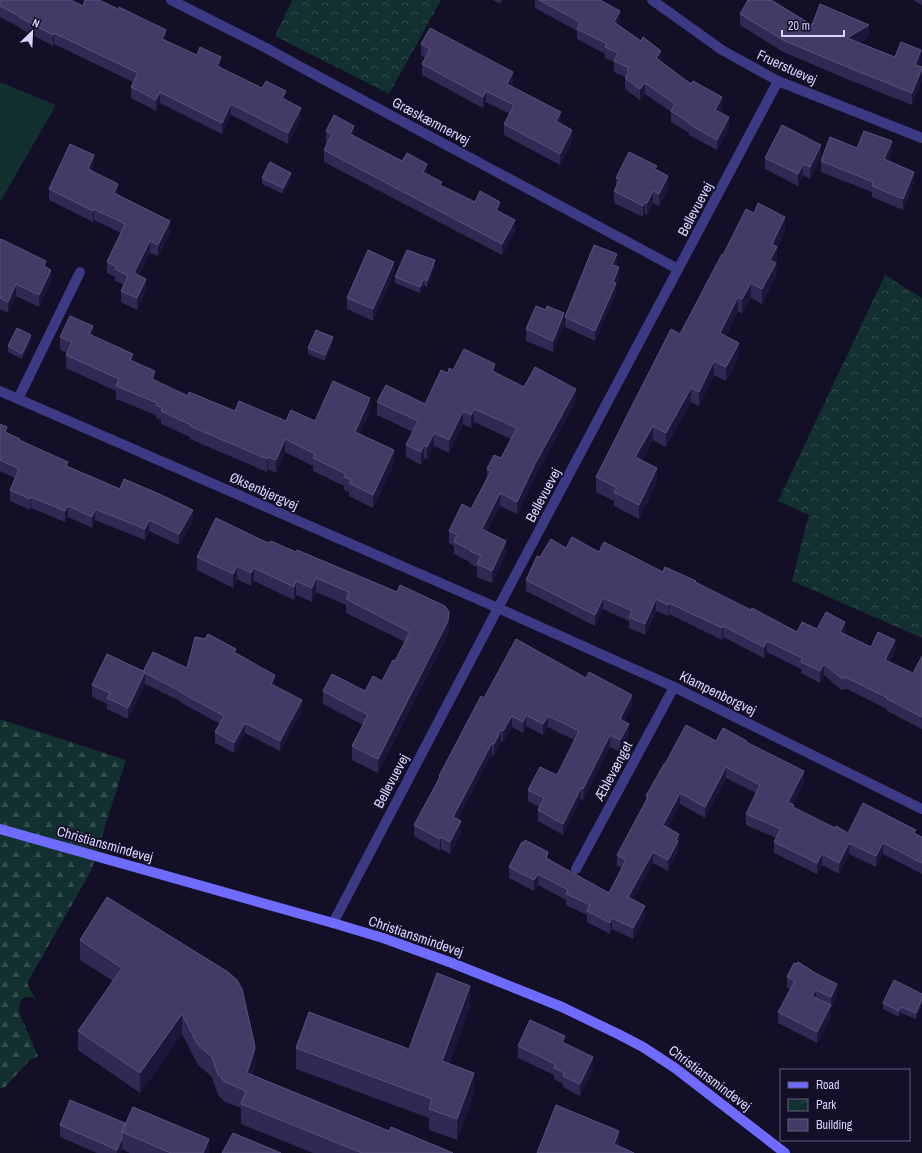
<svg xmlns="http://www.w3.org/2000/svg" width="922" height="1153" viewBox="0 0 922 1153" font-family="'Archivo Narrow',sans-serif">
<defs>
<pattern id="forest-firs" width="22" height="20" patternUnits="userSpaceOnUse"><rect width="22" height="20" fill="#12302f"/><path d="M5 1l3.5 6h-7zM16 11l3.5 6h-7z" fill="#344d4e"/></pattern>
<pattern id="park-crowns" width="20" height="18" patternUnits="userSpaceOnUse"><rect width="20" height="18" fill="#12302f"/><path d="M2 6a3 3 0 1 1 6 0M12 15a3 3 0 1 1 6 0" fill="none" stroke="#344d4e"/></pattern>
</defs>
<rect width="100%" height="100%" fill="#130f26"/>
<polygon fill="#12302f" points="0,82 56,105 0,202"/>
<path fill="url(#forest-firs)" d="M 0,719 L 126,760 L 91,871 L 27,983 L 36,1000 C 25,992 18,1000 19,1012 L 38,1056 L 29,1061 L 5,1087 L 0,1089 Z"/>
<g fill="url(#park-crowns)">
<polygon points="292,0 441,0 389,94 275,36"/>
<polygon points="885,275 922,298 922,638 792,581 809,515 778,501"/>
</g>
<g fill="none" stroke-linecap="round" stroke-linejoin="round">
<g stroke="#3d3a85" stroke-width="10">
<polyline points="171,0 268,49 297,65 678,269"/>
<polyline points="652,0 722,50 778,81 922,138"/>
<polyline points="0,391 498,608 674,687 922,809"/>
<polyline points="18,399 80,272"/>
<polyline points="576,869 674,687"/>
<polyline points="333,923 498,608 778,81"/>
</g>
<polyline stroke="#6f6bff" stroke-width="10" points="0,829 333,923 383,938 452,963 562,1007 620,1035 643,1047 675,1068 785,1153"/>
</g>
<g fill="#312854">
<polygon points="0,0 83,6 166,41 286,100 301,119 288,144 231,115 222,134 160,103 156,111 131,98 131,87 133,82 54,44 53,46 19,28 19,27 0,17"/>
<polygon points="493,0 502,0 500,4"/>
<polygon points="535,0 600,0 620,21 618,25 661,62 722,108 720,112 729,128 717,150 689,135 689,133 671,122 671,112 645,94 640,100 625,89 625,77 614,72 614,62 605,58 605,54 577,39 577,31 535,8"/>
<polygon points="913,0 922,0 922,5"/>
<polygon points="740,14 812,25 869,37 859,43 895,57 921,62 919,66 922,67 922,80 912,105 847,79 783,52 740,25"/>
<polygon points="421,44 513,83 511,86 561,122 560,123 572,141 560,165 504,135 504,124 510,114 486,102 483,108 422,75 422,64 425,58 421,55"/>
<polygon points="326,131 354,136 427,174 442,186 475,202 500,212 515,231 502,255 324,162 324,150 327,143 326,143"/>
<polygon points="857,148 892,152 888,161 914,182 903,210 872,197 872,192 821,172 821,161"/>
<polygon points="821,156 810,179 803,175 798,186 765,169 765,158"/>
<polygon points="94,166 92,171 118,195 170,232 158,256 150,253 139,275 146,290 137,310 121,302 121,291 124,285 115,281 115,277 107,273 107,262 121,233 94,220 93,222 49,200 49,189"/>
<polygon points="657,170 668,188 659,206 653,203 647,215 645,213 643,217 614,203 614,191 616,186 616,178"/>
<polygon points="262,178 291,179 283,194 262,184"/>
<polygon points="785,231 777,248 776,277 762,304 751,298 742,314 738,311 726,336 739,357 726,381 714,375 699,406 691,402 666,447 653,440 642,460 657,482 639,519 614,506 614,501 596,492 596,477 680,334 723,255"/>
<polygon points="0,240 46,267 51,281 39,307 16,296 8,313 0,309"/>
<polygon points="617,264 616,266 619,278 616,286 616,293 595,341 565,327 565,317"/>
<polygon points="435,266 427,287 424,285 420,293 395,283 395,277"/>
<polygon points="394,273 373,321 347,309 347,298"/>
<polygon points="564,324 553,352 526,341 526,329"/>
<polygon points="93,336 133,361 155,381 188,396 235,411 286,421 315,421 370,411 360,434 394,463 373,508 349,496 349,492 344,490 344,486 313,471 313,466 285,452 276,473 268,469 267,472 190,439 190,437 161,424 161,420 156,418 156,415 116,399 116,391 66,368 66,355 67,353 60,350 60,337"/>
<polygon points="31,341 22,359 8,352 8,346"/>
<polygon points="333,343 325,361 308,354 308,348"/>
<polygon points="453,370 495,372 524,387 576,401 535,477 517,514 500,506 487,531 506,553 492,583 477,577 477,567 470,564 470,562 454,554 454,546 449,543 449,531 471,509 487,478 487,469 501,458 511,439 474,422 471,428 463,424 449,453 434,446 427,459 424,458 421,465 406,457 406,445 413,432 377,415 377,402 425,404 448,373"/>
<polygon points="0,424 7,433 20,440 68,466 193,521 179,545 149,531 145,540 95,520 92,528 68,517 65,522 31,508 30,510 10,501 10,490 15,478 0,471"/>
<polygon points="268,543 449,626 448,634 378,773 352,760 352,746 363,725 323,704 323,691 365,691 382,681 395,661 405,642 346,613 346,605 316,592 312,602 296,595 294,600 254,581 251,586 237,579 233,588 197,570 197,557"/>
<polygon points="566,548 599,552 696,582 751,610 797,632 817,629 845,633 845,634 871,647 895,652 889,662 913,673 922,656 922,729 887,711 887,709 847,689 841,690 824,675 820,683 801,673 801,669 767,652 764,658 723,637 722,640 669,614 668,616 656,611 645,635 629,628 629,621 603,609 595,626 526,591 526,580 540,557"/>
<polygon points="236,653 275,685 275,686 302,710 280,751 245,733 234,753 215,743 215,732 220,724 180,702 180,701 145,684 128,719 107,709 107,704 92,697 92,685 143,672 187,668"/>
<polygon points="484,698 632,706 624,721 629,735 620,752 610,747 583,800 581,799 563,835 538,821 538,810 539,807 528,801 528,790 557,775 574,740 548,727 543,735 526,726 523,733 512,727 503,742 501,741 494,756 492,754 457,819 461,833 450,854 441,849 440,851 414,836 414,825 439,779 439,776"/>
<polygon points="716,741 747,742 804,782 793,804 794,807 835,828 848,833 916,834 922,837 922,874 883,854 876,867 849,854 839,874 822,865 817,874 774,853 774,842 776,838 746,825 746,814 756,793 726,778 705,818 680,804 668,827 679,845 678,848 678,851 668,871 653,863 633,899 645,916 633,939 612,929 610,934 587,922 587,915 566,905 566,900 538,885 534,891 509,878 509,867 524,843 548,860 609,893 622,868 617,866 617,855 646,801 646,796 665,764"/>
<polygon points="107,897 255,1068 253,1075 389,1131 453,1153 313,1153 241,1124 241,1108 225,1102 218,1095 212,1077 198,1065 182,1034 140,1093 78,1050 78,1031 113,981 80,960 80,940"/>
<polygon points="787,977 837,995 831,1008 831,1016 817,1043 778,1023 778,1012 790,989 787,988"/>
<polygon points="922,994 916,1019 901,1013 899,1017 883,1009 883,1003"/>
<polygon points="470,1007 449,1064 474,1094 457,1140 429,1130 429,1118 296,1069 296,1048 409,1049"/>
<polygon points="565,1044 593,1068 580,1096 563,1087 563,1084 554,1079 554,1075 518,1058 518,1046"/>
<polygon points="125,1123 209,1153 130,1153 122,1149 120,1153 97,1153 60,1137 60,1125"/>
</g>
<g fill="#1d163a">
<polygon points="620,11 620,21 614,33 614,22"/>
<polygon points="869,25 869,37 847,49 847,38"/>
<polygon points="166,30 166,41 162,39"/>
<polygon points="54,33 54,44 53,46 53,35"/>
<polygon points="921,50 921,62 915,76 915,65"/>
<polygon points="661,51 661,61 656,69 656,58"/>
<polygon points="221,57 221,68 217,66"/>
<polygon points="922,68 922,80 912,105 912,93"/>
<polygon points="513,72 513,83 507,95 507,84"/>
<polygon points="645,83 645,94 640,100 640,89"/>
<polygon points="286,91 286,102 282,98"/>
<polygon points="486,91 486,102 483,108 483,97"/>
<polygon points="160,92 160,103 156,111 156,100"/>
<polygon points="722,97 722,108 715,121 715,110"/>
<polygon points="231,104 231,115 222,134 222,123"/>
<polygon points="301,108 301,119 288,144 288,133"/>
<polygon points="561,112 561,122 556,132 556,121"/>
<polygon points="729,117 729,128 717,150 717,140"/>
<polygon points="354,126 354,138 350,134"/>
<polygon points="572,130 572,141 560,165 560,154"/>
<polygon points="892,141 892,152 884,170 884,159"/>
<polygon points="821,145 821,156 810,179 810,167"/>
<polygon points="94,155 94,166 88,180 88,169"/>
<polygon points="427,164 427,175 423,172"/>
<polygon points="803,164 803,175 798,186 798,174"/>
<polygon points="914,172 914,182 903,210 903,199"/>
<polygon points="291,173 291,179 283,194 283,188"/>
<polygon points="668,176 668,188 659,206 659,194"/>
<polygon points="118,184 118,195 114,193"/>
<polygon points="653,191 653,203 647,215 647,203"/>
<polygon points="500,202 500,214 496,210"/>
<polygon points="645,202 645,213 643,217 643,206"/>
<polygon points="94,209 94,220 93,222 93,211"/>
<polygon points="785,217 785,231 777,248 777,262 775,266 776,263 776,277 762,304 762,289 770,260 772,244"/>
<polygon points="515,220 515,231 502,255 502,244"/>
<polygon points="170,221 170,232 158,256 158,245"/>
<polygon points="150,241 150,253 134,285 134,273"/>
<polygon points="617,254 617,264 612,275 612,265"/>
<polygon points="435,260 435,266 427,287 427,281"/>
<polygon points="46,261 46,273 44,266"/>
<polygon points="394,262 394,273 373,321 373,309"/>
<polygon points="619,267 619,278 616,286 616,293 595,341 595,331 613,282"/>
<polygon points="51,270 51,281 39,307 39,295"/>
<polygon points="146,279 146,290 137,310 137,298"/>
<polygon points="424,279 424,285 420,293 420,287"/>
<polygon points="751,283 751,298 742,314 742,299"/>
<polygon points="16,284 16,296 8,313 8,302"/>
<polygon points="738,297 738,311 720,347 720,333"/>
<polygon points="564,313 564,324 553,352 553,341"/>
<polygon points="93,326 93,339 89,334"/>
<polygon points="31,335 31,341 22,359 22,354"/>
<polygon points="333,337 333,343 325,361 325,355"/>
<polygon points="739,343 739,357 726,381 726,367"/>
<polygon points="133,354 133,366 130,360"/>
<polygon points="714,361 714,375 699,406 699,392"/>
<polygon points="495,364 495,377 492,371"/>
<polygon points="155,371 155,384 152,379"/>
<polygon points="691,388 691,402 666,447 666,433"/>
<polygon points="576,389 576,401 535,477 517,514 517,502 535,464"/>
<polygon points="370,398 370,411 355,445 355,432"/>
<polygon points="474,409 474,422 471,428 471,415"/>
<polygon points="463,411 463,424 449,453 449,440"/>
<polygon points="653,426 653,440 635,472 635,457"/>
<polygon points="434,433 434,446 427,459 427,447"/>
<polygon points="285,439 285,452 276,473 276,460"/>
<polygon points="424,445 424,458 421,465 421,452"/>
<polygon points="394,450 394,463 373,508 373,495"/>
<polygon points="268,457 268,469 267,472 267,459"/>
<polygon points="657,468 657,482 639,519 639,505"/>
<polygon points="500,493 500,506 482,541 482,529"/>
<polygon points="31,497 31,508 30,510 30,499"/>
<polygon points="68,506 68,517 65,522 65,511"/>
<polygon points="95,509 95,520 92,528 92,517"/>
<polygon points="193,510 193,521 179,545 179,534"/>
<polygon points="149,520 149,531 145,540 145,529"/>
<polygon points="506,541 506,553 492,583 492,571"/>
<polygon points="237,566 237,579 233,588 233,574"/>
<polygon points="254,568 254,581 251,586 251,573"/>
<polygon points="316,578 316,592 312,602 312,588"/>
<polygon points="296,581 296,595 294,600 294,587"/>
<polygon points="603,598 603,609 595,626 595,615"/>
<polygon points="656,599 656,611 645,635 645,624"/>
<polygon points="669,603 669,614 668,616 668,605"/>
<polygon points="449,612 448,634 378,773 378,759"/>
<polygon points="845,622 845,633 840,643 840,632"/>
<polygon points="723,626 723,637 722,640 722,628"/>
<polygon points="895,640 895,652 885,671 885,660"/>
<polygon points="767,641 767,652 764,658 764,647"/>
<polygon points="824,664 824,675 820,683 820,671"/>
<polygon points="145,672 145,684 128,719 128,708"/>
<polygon points="275,675 275,685 271,694 271,684"/>
<polygon points="632,695 632,706 620,730 620,719"/>
<polygon points="302,700 302,710 280,751 280,741"/>
<polygon points="526,715 526,726 523,733 523,722"/>
<polygon points="512,716 512,727 503,742 503,731"/>
<polygon points="548,716 548,727 543,735 543,724"/>
<polygon points="245,723 245,733 234,753 234,743"/>
<polygon points="629,724 629,735 620,752 620,740"/>
<polygon points="501,730 501,741 494,756 494,744"/>
<polygon points="610,735 610,747 583,800 583,789"/>
<polygon points="492,743 492,754 453,828 453,817"/>
<polygon points="726,767 726,778 705,818 705,807"/>
<polygon points="804,771 804,782 788,813 788,802"/>
<polygon points="581,788 581,799 563,835 563,824"/>
<polygon points="680,793 680,804 663,836 663,825"/>
<polygon points="461,821 461,833 450,854 450,842"/>
<polygon points="679,834 679,845 678,848 678,851 668,871 668,860 676,840"/>
<polygon points="441,837 441,849 440,851 440,839"/>
<polygon points="849,843 849,854 839,874 839,863"/>
<polygon points="883,843 883,854 876,867 876,856"/>
<polygon points="548,852 548,863 546,858"/>
<polygon points="653,852 653,863 628,908 628,897"/>
<polygon points="822,854 822,865 817,874 817,863"/>
<polygon points="538,874 538,885 534,891 534,880"/>
<polygon points="645,906 645,916 633,939 633,928"/>
<polygon points="612,918 612,929 610,934 610,923"/>
<polygon points="837,984 837,995 831,1008 831,997"/>
<polygon points="470,986 470,1007 442,1082 442,1061"/>
<polygon points="816,990 816,1001 812,996"/>
<polygon points="922,999 922,1005 916,1019 916,1013"/>
<polygon points="831,1005 831,1016 817,1043 817,1032"/>
<polygon points="901,1007 901,1013 899,1017 899,1011"/>
<polygon points="182,1014 182,1034 140,1093 140,1073"/>
<polygon points="565,1036 565,1048 562,1042"/>
<polygon points="255,1048 255,1068 247,1093 247,1073"/>
<polygon points="593,1057 593,1068 580,1096 580,1084"/>
<polygon points="474,1073 474,1094 457,1140 457,1119"/>
<polygon points="619,1131 619,1150 614,1144"/>
<polygon points="122,1138 122,1149 120,1153 117,1153 117,1150"/>
<polygon points="209,1139 209,1153 203,1153"/>
</g>
<g fill="#433a66" stroke="#5a527e">
<polygon points="0,0 71,0 83,6 85,0 99,0 118,9 119,7 166,30 162,39 197,55 200,47 221,57 217,66 262,88 266,81 286,91 282,98 301,108 288,133 231,104 222,123 160,92 156,100 131,87 138,73 54,33 53,35 19,17 19,16 0,6"/>
<polygon points="539,0 600,0 620,11 614,22 641,41 643,37 661,51 656,58 691,84 693,81 722,97 715,110 729,117 717,140 689,124 690,123 671,111 675,104 645,83 640,89 625,78 629,72 627,70 629,68 614,61 618,53 605,47 607,44 577,29 580,22"/>
<polygon points="748,0 771,0 812,25 820,4 869,25 847,38 895,57 901,42 921,50 915,65 922,67 922,68 912,93 847,67 783,40 740,14"/>
<polygon points="430,28 513,72 507,84 561,112 556,121 572,130 560,154 504,124 514,105 486,91 483,97 422,64 430,49 421,44"/>
<polygon points="334,115 354,126 350,134 402,161 407,153 427,164 423,172 442,182 440,185 475,202 480,191 500,202 496,210 515,220 502,244 324,150 332,134 326,131"/>
<polygon points="782,125 821,145 810,167 803,164 798,174 765,158"/>
<polygon points="864,131 892,141 884,159 914,172 903,199 872,186 873,182 821,161 830,137 857,148"/>
<polygon points="70,144 94,155 88,169 118,184 114,193 170,221 158,245 150,241 134,273 146,279 137,298 121,291 128,276 115,269 117,267 107,262 125,224 94,209 93,211 49,189"/>
<polygon points="629,152 657,166 655,169 668,176 659,194 653,191 647,203 645,202 643,206 614,191 620,179 616,178"/>
<polygon points="270,162 291,173 283,188 262,178"/>
<polygon points="758,203 785,217 772,244 777,247 770,260 776,263 762,289 751,283 742,299 738,297 720,333 739,343 726,367 714,361 699,392 691,388 666,433 653,426 635,457 657,468 639,505 614,492 617,488 596,477 671,329 680,334 722,254 723,255 746,209 754,213"/>
<polygon points="1,239 46,261 44,266 51,270 39,295 16,284 8,302 0,298 0,240"/>
<polygon points="594,245 617,254 612,265 619,267 613,282 616,283 595,331 565,317"/>
<polygon points="368,250 394,262 373,309 347,298"/>
<polygon points="407,250 435,260 427,281 424,279 420,287 395,277"/>
<polygon points="536,306 546,310 547,306 564,313 553,341 526,329"/>
<polygon points="70,316 93,326 89,334 133,354 130,360 155,371 152,379 188,396 189,392 235,411 239,401 286,421 291,410 315,421 333,381 370,398 355,432 394,450 373,495 349,483 351,480 344,477 346,474 313,458 315,454 285,439 276,460 268,457 267,459 190,426 191,425 161,411 162,408 156,405 157,403 116,386 119,379 66,355 72,342 60,337"/>
<polygon points="17,328 31,335 22,354 8,346"/>
<polygon points="316,330 333,337 325,355 308,348"/>
<polygon points="464,349 495,364 492,371 524,387 535,367 576,389 535,464 517,502 500,493 482,529 506,541 492,571 477,564 481,556 470,551 471,550 454,542 457,535 449,531 462,504 471,509 491,471 487,469 494,455 501,458 517,428 474,409 471,415 463,411 449,440 434,433 427,447 424,445 421,452 406,445 418,421 377,402 386,385 425,404 441,370 448,373 449,368 453,370"/>
<polygon points="0,424 7,427 5,432 20,439 19,440 68,462 66,466 120,489 124,479 157,493 193,510 179,534 149,520 145,529 95,509 92,517 68,506 65,511 31,497 30,499 10,490 19,469 0,460"/>
<polygon points="216,518 268,543 271,541 296,552 297,550 397,592 400,585 445,606 449,612 448,621 378,759 352,746 368,715 323,691 332,674 365,691 373,676 382,681 393,660 395,661 410,632 346,599 349,592 316,578 312,588 296,581 294,587 254,568 251,573 237,566 233,574 197,557"/>
<polygon points="572,537 599,552 604,542 663,572 665,567 696,581 695,582 751,610 752,608 797,632 802,622 817,629 826,612 845,622 840,632 871,647 878,632 895,640 885,660 913,673 922,656 922,717 887,699 888,698 847,678 841,678 824,664 820,671 801,662 802,658 767,641 764,647 723,626 722,628 669,603 668,605 656,599 645,624 629,617 632,611 603,598 595,615 526,580 537,556 540,557 551,539 566,548"/>
<polygon points="208,634 236,649 234,652 262,668 275,675 271,684 302,700 280,741 245,723 234,743 215,732 224,716 180,692 180,691 145,673 145,672 143,672 153,652 187,668 195,637 205,639"/>
<polygon points="516,639 586,678 589,672 632,695 620,719 629,724 620,740 610,735 583,789 581,788 563,824 538,810 544,798 528,790 540,767 557,775 579,731 548,716 543,724 526,715 523,722 512,716 503,731 501,730 494,744 492,743 453,817 461,821 450,842 441,837 440,839 414,825 440,777 439,776 481,696 484,698"/>
<polygon points="107,654 145,672 128,708 107,698 110,693 92,685"/>
<polygon points="686,725 716,741 723,728 747,741 746,742 804,771 788,802 794,805 793,807 835,828 836,826 848,833 863,803 916,830 914,833 922,837 922,863 883,843 876,856 849,843 839,863 822,854 817,863 774,842 781,829 746,814 760,785 726,767 705,807 680,793 663,825 679,834 676,840 678,841 668,860 653,852 628,897 645,906 633,928 612,918 610,923 587,911 590,905 566,894 568,890 538,874 534,880 509,867 522,842 524,843 525,840 548,852 546,858 609,893 626,860 617,855 648,797 646,796 664,764 665,764"/>
<polygon points="107,897 228,972 237,980 242,989 254,1042 255,1048 247,1073 389,1131 391,1127 453,1153 362,1153 241,1104 246,1091 225,1082 218,1075 212,1057 198,1045 182,1014 140,1073 78,1031 122,968 80,940"/>
<polygon points="798,962 817,974 837,984 831,997 816,990 812,996 831,1005 817,1032 778,1012 795,981 787,977 794,963 797,964"/>
<polygon points="437,973 470,986 442,1061 474,1073 457,1119 429,1109 432,1099 296,1048 309,1012 409,1049"/>
<polygon points="894,980 922,994 922,999 916,1013 901,1007 899,1011 883,1003"/>
<polygon points="530,1020 565,1036 562,1042 593,1057 580,1084 563,1076 564,1073 554,1068 555,1064 518,1046"/>
<polygon points="70,1100 125,1123 122,1132 122,1138 117,1150 60,1125"/>
<polygon points="556,1105 619,1131 614,1144 634,1153 537,1153"/>
<polygon points="133,1107 209,1139 203,1153 171,1153 122,1132"/>
<polygon points="233,1133 281,1153 222,1153"/>
</g>
<g text-anchor="middle" dominant-baseline="central" stroke-width="3.5" stroke-linejoin="round" paint-order="stroke">
<g font-size="14" fill="#d9d4ff" stroke="#130f26">
<text transform="translate(787 67) rotate(25)">Fruerstuevej</text>
<text transform="translate(431 121) rotate(28)">Græskæmnervej</text>
<text transform="translate(695 209) rotate(-62)">Bellevuevej</text>
<text transform="translate(264 491) rotate(24)">Øksenbjergvej</text>
<text transform="translate(543 495) rotate(-62)">Bellevuevej</text>
<text transform="translate(718 693) rotate(26)">Klampenborgvej</text>
<text transform="translate(613 771) rotate(-62)">Æblevænget</text>
<text transform="translate(391 781) rotate(-62)">Bellevuevej</text>
<text transform="translate(105 844) rotate(16)">Christiansmindevej</text>
<text transform="translate(416 936) rotate(19)">Christiansmindevej</text>
<text transform="translate(710 1078) rotate(37)">Christiansmindevej</text>
</g>
</g>
<rect x="780" y="1069" width="130" height="72" fill="#130f26" stroke="#625e7d"/>
<rect x="788" y="1082" width="20" height="6" fill="#6f6bff" stroke="#625e7d"/>
<text x="816" y="1089" font-size="12" fill="#d9d4ff">Road</text>
<rect x="788" y="1099" width="20" height="12" fill="url(#park-crowns)" stroke="#625e7d"/>
<text x="816" y="1109" font-size="12" fill="#d9d4ff">Park</text>
<rect x="788" y="1119" width="20" height="12" fill="#433a66" stroke="#625e7d"/>
<text x="816" y="1129" font-size="12" fill="#d9d4ff">Building</text>
<g transform="translate(32 32) rotate(24)" stroke="#130f26" stroke-width="3" paint-order="stroke">
<path d="M0-3L7 15L0 10L-7 15Z" fill="#d9d4ff"/>
<text y="-6" font-size="11" font-weight="bold" text-anchor="middle" fill="#d9d4ff">N</text>
</g>
<path d="M782 30v6h62v-6" fill="none" stroke="#d9d4ff" stroke-width="2"/>
<text x="788" y="30" font-size="12" fill="#d9d4ff" stroke="#130f26" stroke-width="3" paint-order="stroke">20 m</text>
</svg>
